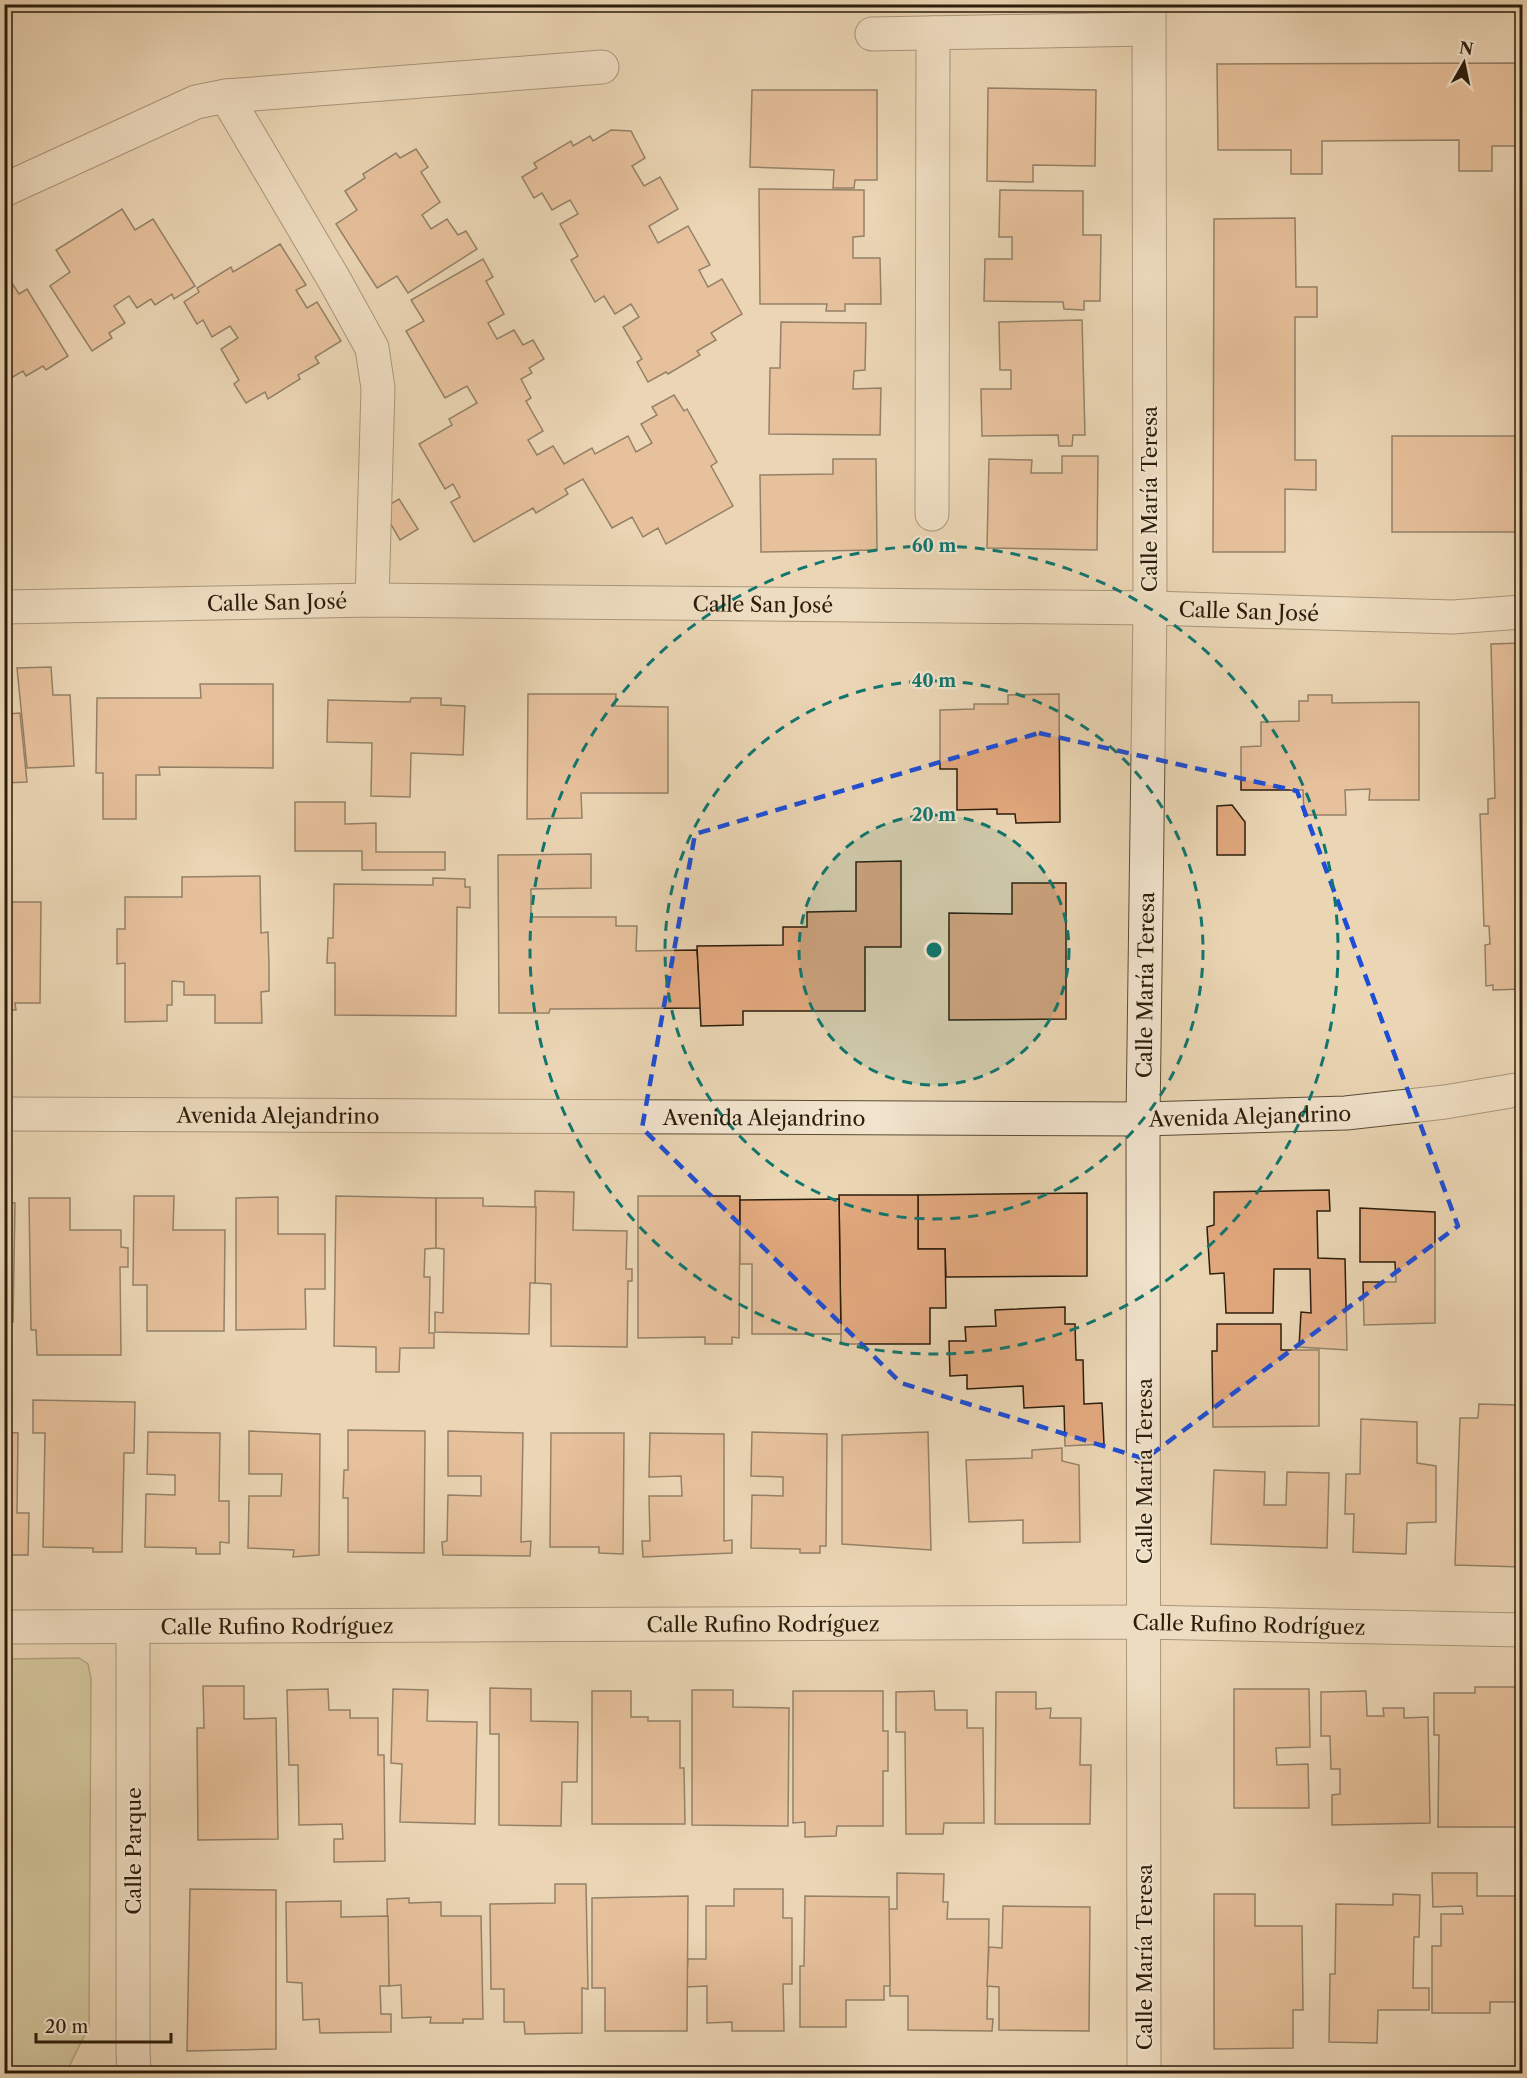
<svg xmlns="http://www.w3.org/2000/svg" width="1527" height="2078" viewBox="0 0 1527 2078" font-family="'Libre Caslon Text',serif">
<rect width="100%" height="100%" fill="#ebd6b4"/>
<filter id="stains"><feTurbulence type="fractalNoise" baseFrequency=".00333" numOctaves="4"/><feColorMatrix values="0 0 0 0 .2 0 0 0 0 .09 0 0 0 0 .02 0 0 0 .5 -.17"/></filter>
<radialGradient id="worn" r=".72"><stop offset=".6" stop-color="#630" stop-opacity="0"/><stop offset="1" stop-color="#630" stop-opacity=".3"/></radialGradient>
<polygon fill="#bcbc8a" stroke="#746c4b" stroke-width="1.5" points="79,1658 88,1664 91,1679 89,2026 66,2073 5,2073 5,1659"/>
<g fill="#e3a97f" stroke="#2b1d0c" stroke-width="1.5">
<polygon points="1522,63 1522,146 1492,146 1492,171 1459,171 1459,140 1322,141 1322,174 1291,174 1291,150 1218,150 1217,64"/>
<polygon points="988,88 1096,90 1095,166 1033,165 1033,182 987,181"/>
<polygon points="752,90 877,90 877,180 855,180 854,188 833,188 834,170 750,167"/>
<polygon points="611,130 631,131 645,158 632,166 644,186 660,177 678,209 649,226 658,243 688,226 710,265 699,270 708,287 722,279 742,314 711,333 716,340 697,351 700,355 668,374 666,372 648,382 637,362 642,359 623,327 639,317 631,304 615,314 604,296 595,302 571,260 578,256 560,224 578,214 570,200 552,210 542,193 534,198 522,177 537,168 534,163 571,141 573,146 590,136 593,141"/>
<polygon points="416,149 428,167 421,172 440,202 422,215 431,229 447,219 458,235 466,231 477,249 408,293 397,276 377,288 336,224 357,210 345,191 365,178 363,174 396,153 400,158"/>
<polygon points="759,189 864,190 864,236 853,237 853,258 880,258 881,304 845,304 845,311 826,311 827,304 760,304"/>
<polygon points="1000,190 1083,191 1083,235 1101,235 1100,301 1084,301 1084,310 1064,309 1063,302 984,301 985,259 1012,259 1012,237 999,237"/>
<polygon points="122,209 135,230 153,219 195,286 174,299 172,294 155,305 151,299 137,308 129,296 114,306 125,323 109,333 112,338 92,351 50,286 70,272 56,250"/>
<polygon points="1295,218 1296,287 1317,287 1317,317 1295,317 1295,460 1316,460 1316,490 1285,489 1285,552 1213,552 1214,219"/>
<polygon points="280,244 306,285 296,290 307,308 317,302 341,341 315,357 319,363 298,375 300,379 268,399 265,392 246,403 234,384 239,380 221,349 238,338 230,326 212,337 203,320 197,324 184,302 199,292 197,288 231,267 233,272"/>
<polygon points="483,259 493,277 486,281 504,314 488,323 497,339 514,330 523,345 533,340 544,359 529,368 532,373 521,379 531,398 526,401 543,431 528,440 537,455 553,446 564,464 592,448 595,454 628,436 636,452 652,443 641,424 657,415 652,407 674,395 684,411 687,409 717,462 711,466 733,506 666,544 658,528 643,537 632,517 612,528 583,479 565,489 568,494 536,513 533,508 474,542 451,502 460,497 453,484 445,489 419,444 452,425 449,419 477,403 467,386 445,398 406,331 424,321 411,300"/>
<polygon points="4,271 19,294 27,289 68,356 46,370 43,366 26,376 23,371 9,379 4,372"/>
<polygon points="1082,320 1085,435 1073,435 1072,446 1059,446 1058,435 982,436 981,389 1011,389 1011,370 1000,370 999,322"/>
<polygon points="781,322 866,323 865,370 854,371 853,389 881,388 880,435 769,434 770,368 780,368"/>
<rect x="1392" y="436" width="130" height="96"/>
<polygon points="1062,456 1098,456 1097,550 987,548 989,459 1032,460 1031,473 1062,473"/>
<polygon points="833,459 876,459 877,550 761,552 760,475 833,474"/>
<polygon points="399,499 418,529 400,540 382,509"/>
<polygon points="1522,643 1522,989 1493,990 1493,985 1486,986 1485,945 1490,944 1489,926 1484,926 1480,814 1488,814 1488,799 1495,798 1491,644"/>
<polygon points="51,667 53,695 70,695 74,766 27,768 17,668"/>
<polygon points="200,684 273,684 273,768 159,767 160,775 136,775 136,819 103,819 103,773 96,773 97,698 201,698"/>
<polygon points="4,692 6,714 20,713 27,782 4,783"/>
<polygon points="528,694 616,694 615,706 668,707 668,793 581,793 582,818 527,819"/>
<polygon points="1059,694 1060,822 1016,823 1015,814 997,814 997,809 957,810 957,769 940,769 940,710 974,709 974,704 1008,704 1008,695"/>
<polygon points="1308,695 1332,695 1332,703 1419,702 1419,800 1369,800 1370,789 1345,790 1346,815 1304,815 1303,790 1241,790 1241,747 1261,746 1261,722 1299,721 1299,701 1308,701"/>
<polygon points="411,698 441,698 441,705 465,706 463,755 411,753 410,797 371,796 372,743 327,742 328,700 410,702"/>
<polygon points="295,802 345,802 345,824 376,823 376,852 445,852 445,870 362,870 362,851 295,851"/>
<polygon points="1232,805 1245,822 1245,855 1217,855 1217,806"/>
<polygon points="591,854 591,888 531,889 531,917 616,917 616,926 637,926 636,951 697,950 701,1008 550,1009 549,1013 499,1013 498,855"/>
<polygon points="901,861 901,947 865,947 865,1011 743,1011 743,1025 701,1026 697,946 783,945 783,927 807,927 807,912 856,911 856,862"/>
<polygon points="260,876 261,933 268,932 269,965 269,991 261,992 262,1023 215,1023 215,995 184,995 184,982 172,981 172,1005 167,1005 167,1021 125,1022 125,963 117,964 117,929 125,929 125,897 182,897 182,877"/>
<polygon points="433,878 465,879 465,887 470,887 470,908 457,907 456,1016 335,1015 335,963 327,963 328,938 333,938 334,884 433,885"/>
<polygon points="1012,883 1066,883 1066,1019 949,1020 949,913 1012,914"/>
<polygon points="4,902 41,902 40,1003 15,1003 16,1010 4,1010"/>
<polygon points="1329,1190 1330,1211 1317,1211 1318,1258 1345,1259 1347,1350 1299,1347 1301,1312 1311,1313 1310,1269 1274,1269 1273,1313 1226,1313 1224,1273 1210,1274 1207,1227 1214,1225 1214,1192"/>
<polygon points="535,1191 574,1192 573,1230 627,1231 626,1269 632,1269 632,1281 628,1281 627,1347 551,1346 551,1284 535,1283"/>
<polygon points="1087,1193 1087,1276 946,1277 945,1249 918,1249 918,1195"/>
<polygon points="839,1195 918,1195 918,1249 945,1249 946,1308 930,1308 930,1344 841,1344"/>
<polygon points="134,1196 174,1196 173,1230 225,1230 224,1331 147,1331 147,1285 133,1285"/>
<polygon points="336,1196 436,1198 436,1248 425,1249 424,1277 430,1277 429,1333 434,1333 434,1348 400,1348 399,1372 376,1372 376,1347 334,1346"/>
<polygon points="638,1196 740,1196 739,1338 732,1337 732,1344 705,1344 705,1337 638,1338"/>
<polygon points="278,1197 278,1234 325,1234 325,1289 305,1289 306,1329 236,1330 236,1198"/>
<polygon points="29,1198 70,1198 70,1230 121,1230 121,1247 128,1248 128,1267 120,1267 121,1355 37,1355 36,1330 31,1330"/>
<polygon points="436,1198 483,1198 483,1206 536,1207 535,1283 530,1283 529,1334 435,1332 435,1312 443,1313 444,1249 436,1248"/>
<polygon points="839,1199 841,1334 752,1334 752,1264 740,1264 740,1200"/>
<polygon points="4,1202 15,1203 13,1322 4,1322"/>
<polygon points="1360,1208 1435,1212 1435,1323 1364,1325 1363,1282 1396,1282 1395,1262 1360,1262"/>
<polygon points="1065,1307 1065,1324 1075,1324 1076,1360 1083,1360 1084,1404 1102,1403 1104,1444 1065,1446 1064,1406 1024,1408 1023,1386 967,1389 967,1375 950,1376 949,1341 966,1341 965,1327 996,1326 995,1310"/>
<polygon points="1217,1324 1281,1324 1281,1350 1319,1350 1319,1426 1213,1427 1212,1351 1217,1351"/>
<polygon points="33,1400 135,1402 134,1453 124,1453 122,1552 93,1552 93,1548 43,1547 45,1433 33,1433"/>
<polygon points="1479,1404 1519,1405 1518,1454 1522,1454 1522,1567 1455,1565 1460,1418 1478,1418"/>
<polygon points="1361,1419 1417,1422 1417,1463 1436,1466 1436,1522 1407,1523 1406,1554 1353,1552 1354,1514 1345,1514 1346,1474 1360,1474"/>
<polygon points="348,1430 425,1431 424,1553 348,1552 348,1498 343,1498 344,1470 348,1470"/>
<polygon points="249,1431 320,1434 319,1555 293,1557 294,1550 248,1548 249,1496 281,1496 282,1474 249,1474"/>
<polygon points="448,1431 523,1433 521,1542 531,1541 530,1556 443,1555 442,1542 447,1541 448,1495 481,1496 481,1476 448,1476"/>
<polygon points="4,1432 18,1433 17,1513 29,1513 28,1555 4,1555"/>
<polygon points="148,1432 220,1433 219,1501 229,1501 229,1543 220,1542 220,1554 196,1554 196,1548 145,1547 146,1494 175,1495 175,1475 147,1474"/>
<polygon points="752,1432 827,1434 826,1546 820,1546 820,1553 800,1553 800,1549 751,1548 752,1495 783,1496 783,1477 751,1476"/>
<polygon points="928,1432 931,1550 842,1544 842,1435"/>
<polygon points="551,1433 624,1433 623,1554 599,1553 599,1547 550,1547"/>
<polygon points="650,1433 724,1434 724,1541 732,1540 732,1553 643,1557 642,1541 650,1541 649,1496 682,1496 681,1476 649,1477"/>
<polygon points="1062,1448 1062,1461 1079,1465 1080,1542 1023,1543 1023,1520 969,1522 966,1460 1032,1458 1032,1450"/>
<polygon points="1214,1470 1265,1472 1264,1505 1286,1505 1287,1472 1329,1473 1327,1548 1211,1544"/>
<polygon points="203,1686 244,1686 244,1719 276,1718 278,1839 198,1840 197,1728 204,1728"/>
<polygon points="1475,1687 1522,1687 1522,1827 1438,1827 1439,1735 1434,1735 1434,1693 1475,1693"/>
<polygon points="490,1688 531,1689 531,1721 578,1722 577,1782 562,1782 561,1826 499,1825 499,1734 490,1734"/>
<polygon points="328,1689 329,1710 350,1710 350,1718 378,1718 378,1755 384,1755 385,1861 334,1862 334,1839 343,1839 342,1824 299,1825 298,1765 289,1765 287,1690"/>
<polygon points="393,1689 428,1690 427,1721 477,1722 475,1824 400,1822 402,1764 391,1763"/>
<polygon points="1234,1689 1309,1689 1310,1747 1276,1748 1277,1765 1308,1764 1309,1808 1234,1808"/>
<polygon points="692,1690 733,1690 733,1707 789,1708 788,1826 692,1825"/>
<polygon points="592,1691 631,1691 631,1717 648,1717 648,1721 680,1721 680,1768 684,1768 685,1824 592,1824"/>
<polygon points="793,1691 883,1691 883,1731 888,1731 888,1771 883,1771 883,1826 837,1826 836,1836 805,1837 805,1822 793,1823"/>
<polygon points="934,1691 935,1710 967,1710 967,1728 983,1728 984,1823 944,1823 943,1834 906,1834 905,1732 896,1732 896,1692"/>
<polygon points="1366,1691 1367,1716 1384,1716 1383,1708 1404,1708 1404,1718 1428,1717 1430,1823 1332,1825 1332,1795 1340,1794 1340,1769 1331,1769 1330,1736 1321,1736 1321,1692"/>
<polygon points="996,1692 1036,1692 1036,1709 1051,1708 1050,1718 1081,1718 1080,1765 1091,1765 1090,1824 995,1824"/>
<polygon points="897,1873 944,1874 943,1902 948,1902 947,1919 989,1919 987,2019 993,2019 992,2031 908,2030 908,1996 890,1996 889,1909 897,1909"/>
<polygon points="1432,1873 1477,1873 1477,1896 1520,1896 1520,1916 1522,1916 1522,2002 1490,2002 1490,2013 1432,2013 1432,1946 1441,1946 1441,1914 1463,1914 1462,1906 1433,1907"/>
<polygon points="555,1884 586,1884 588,1989 582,1988 582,2033 525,2034 524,2022 504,2022 504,1989 491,1989 490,1904 555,1903"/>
<polygon points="190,1889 276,1890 276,2049 187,2051"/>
<polygon points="734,1889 783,1889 783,1918 792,1918 792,1984 783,1984 784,2031 732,2031 732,2022 707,2023 707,1986 686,1987 688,1959 706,1959 706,1906 734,1906"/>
<polygon points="1214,1894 1255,1894 1255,1926 1302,1926 1303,2010 1293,2010 1293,2048 1214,2049"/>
<polygon points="1393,1894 1420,1895 1419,1937 1414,1937 1413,1988 1429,1988 1429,2010 1378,2010 1377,2043 1329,2042 1330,1974 1335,1974 1336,1904 1393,1905"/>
<polygon points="688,1896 687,2031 605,2031 605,1988 592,1988 592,1898"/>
<polygon points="805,1896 889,1897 890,1986 884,1986 884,2000 846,2000 846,2027 800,2027 800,1966 804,1966"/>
<polygon points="409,1898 409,1903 441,1902 441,1916 481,1916 483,2019 463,2019 463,2023 430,2023 431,2017 402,2018 401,1985 389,1986 387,1899"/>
<polygon points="341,1901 341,1917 388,1916 389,1986 380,1986 381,2014 391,2014 391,2032 320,2033 319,2019 303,2020 302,1983 287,1982 286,1902"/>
<polygon points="1003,1906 1090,1907 1089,2031 999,2030 999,1987 987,1986 989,1947 1002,1948"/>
</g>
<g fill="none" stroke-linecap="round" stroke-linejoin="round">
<defs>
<g id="minor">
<polyline points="872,34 1148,29"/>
<polyline points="226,96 335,281 372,348 378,388 372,600"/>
<polyline points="4,190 196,102 226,96 602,67"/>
<polyline points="932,514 933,33"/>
<path id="s1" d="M 4,607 L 372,600 L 1150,608 L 1453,617 L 1522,612"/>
<path id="s2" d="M 4,1627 L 1144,1622 L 1522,1630"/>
<polyline points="133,1627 133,2050 134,2074"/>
<path id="s3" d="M 1144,2074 L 1143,1119 L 1150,608 L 1149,4"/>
</g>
<g id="tertiary">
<path id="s4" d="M 4,1114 L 1143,1119 L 1346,1113 L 1445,1102 L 1522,1089"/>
</g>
</defs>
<use href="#minor" stroke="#5b4b36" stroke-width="35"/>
<use href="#tertiary" stroke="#5b4b36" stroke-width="35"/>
<use href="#minor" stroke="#f2e4ce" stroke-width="33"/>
<use href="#tertiary" stroke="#f2e4ce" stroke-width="33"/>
</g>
<path d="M0 0H1527V2078H0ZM 1039,733 L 1297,791 L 1458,1226 L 1145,1459 L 901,1383 L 642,1128 L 695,834 Z" fill="#ebd6b4" fill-opacity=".55" fill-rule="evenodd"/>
<path fill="none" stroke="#1d4ed8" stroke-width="4.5" stroke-dasharray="12 8" stroke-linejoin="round" d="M 1039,733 L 1297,791 L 1458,1226 L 1145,1459 L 901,1383 L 642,1128 L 695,834 Z"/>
<circle cx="934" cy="950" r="135" fill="#0f766e" fill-opacity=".12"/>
<g fill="none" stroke="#0f766e" stroke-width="3" stroke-dasharray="10 8">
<circle cx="934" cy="950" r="135"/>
<circle cx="934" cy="950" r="269"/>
<circle cx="934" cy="950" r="404"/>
</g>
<g text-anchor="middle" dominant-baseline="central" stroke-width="4.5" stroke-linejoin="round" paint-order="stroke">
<g font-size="21" fill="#2b1d0c" stroke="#f2e4ce">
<text transform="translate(1149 499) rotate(-90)">Calle María Teresa</text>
<text stroke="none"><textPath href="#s1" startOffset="273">Calle San José</textPath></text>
<text stroke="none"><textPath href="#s1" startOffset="759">Calle San José</textPath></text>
<text stroke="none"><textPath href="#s1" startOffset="1245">Calle San José</textPath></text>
<text stroke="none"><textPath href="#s3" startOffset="1089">Calle María Teresa</textPath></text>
<text stroke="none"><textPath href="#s4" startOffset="274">Avenida Alejandrino</textPath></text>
<text stroke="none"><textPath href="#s4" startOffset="1246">Avenida Alejandrino</textPath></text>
<text stroke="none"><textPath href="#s4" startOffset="760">Avenida Alejandrino</textPath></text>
<text transform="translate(1144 1471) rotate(-90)">Calle María Teresa</text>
<text stroke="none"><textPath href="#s2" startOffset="759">Calle Rufino Rodríguez</textPath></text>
<text stroke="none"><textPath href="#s2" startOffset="1245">Calle Rufino Rodríguez</textPath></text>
<text stroke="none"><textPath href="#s2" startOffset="273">Calle Rufino Rodríguez</textPath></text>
<text transform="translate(133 1851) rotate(-90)">Calle Parque</text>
<text transform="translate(1144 1957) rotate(-90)">Calle María Teresa</text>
</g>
</g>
<circle cx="934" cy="950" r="9" fill="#0f766e" stroke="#f2e4ce" stroke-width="3"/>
<g font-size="18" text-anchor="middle" font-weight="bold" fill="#0f766e" stroke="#f2e4ce" stroke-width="4.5" stroke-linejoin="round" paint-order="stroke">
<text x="934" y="552">60 m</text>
<text x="934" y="687">40 m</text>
<text x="934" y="821">20 m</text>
</g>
<rect width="1527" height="2078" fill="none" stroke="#ebd6b4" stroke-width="24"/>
<rect x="6" y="6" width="1515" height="2066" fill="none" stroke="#2b1d0c" stroke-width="3"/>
<rect x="12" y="12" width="1503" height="2054" fill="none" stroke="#2b1d0c" stroke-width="1.5"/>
<g transform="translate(1464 63) rotate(9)" stroke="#f2e4ce" stroke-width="4.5" paint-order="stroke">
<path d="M0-4.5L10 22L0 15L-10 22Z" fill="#2b1d0c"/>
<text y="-9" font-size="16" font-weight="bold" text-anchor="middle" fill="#2b1d0c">N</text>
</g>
<path d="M36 2033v9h135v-9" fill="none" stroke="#2b1d0c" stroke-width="3"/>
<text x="45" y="2033" font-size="18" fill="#2b1d0c" stroke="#f2e4ce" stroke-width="4.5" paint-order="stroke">20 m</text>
<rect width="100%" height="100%" filter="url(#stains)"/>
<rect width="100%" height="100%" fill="url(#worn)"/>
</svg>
